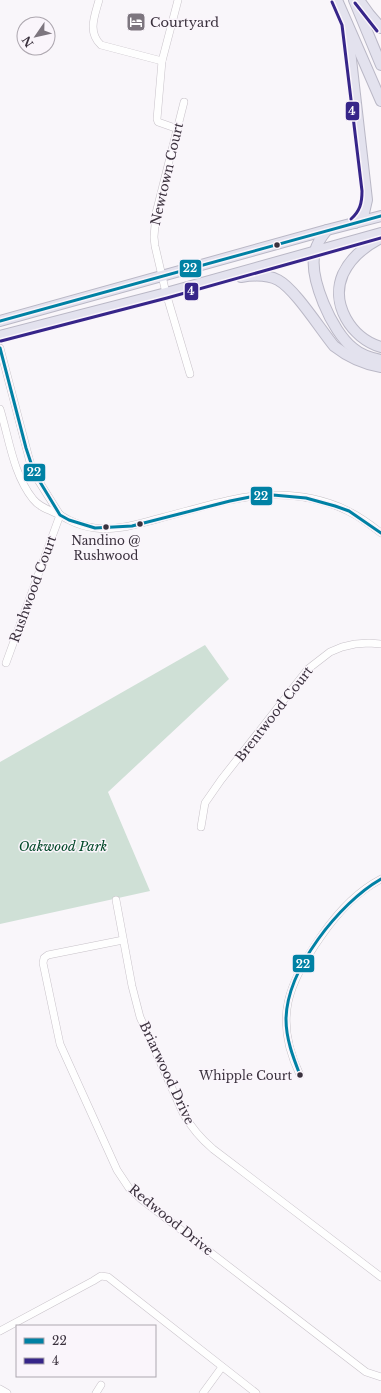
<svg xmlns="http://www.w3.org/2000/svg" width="381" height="1393" viewBox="0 0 381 1393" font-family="'Libre Baskerville',serif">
<rect width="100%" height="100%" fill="#f9f6fa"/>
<polygon fill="#cfe0d6" points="205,645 229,679 108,792 150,891 0,924 0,762"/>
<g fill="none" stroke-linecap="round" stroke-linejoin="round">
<defs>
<g id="minor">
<path d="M 99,0 C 95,15 87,32 101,45 L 162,61"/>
<polyline points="184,102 156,213 154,237 155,246 166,293 190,374"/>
<polyline points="178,129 158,122 157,119 162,61 178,0"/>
<polyline points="0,348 30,462 38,480 60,515"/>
<path d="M 0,409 C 9,438 13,474 33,499 C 39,507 49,510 58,514 C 62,516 65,518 69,520 C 77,524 86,527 95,528 C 116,531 137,524 157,519 C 193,510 235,495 272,495 C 298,494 326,500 348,511 C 360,517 371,525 381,533"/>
<polyline points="6,663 60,515"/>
<polyline points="201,827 205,803 221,780 308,669 330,652 342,647 355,644 369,643 381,644"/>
<path d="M 116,900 L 132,986 L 140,1017 L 183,1113 C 191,1127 200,1138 213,1149 L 381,1277"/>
<polyline points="123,940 48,955 44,958 43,963 60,1044 117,1170 129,1188 141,1199 366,1372 381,1377"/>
<path d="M 300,1075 C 273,1019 288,983 322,935 C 338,912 356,892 381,879"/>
<polyline points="0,1331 93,1281 101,1276 108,1277 256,1393"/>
<polyline points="0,1389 7,1393"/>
<polyline points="96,1393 101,1385"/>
<polyline points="203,1393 222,1367"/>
</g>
<g id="highway">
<polyline points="337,0 381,101"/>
<polyline points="354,0 381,65"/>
<polyline points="359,0 369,14 381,28"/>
<polyline points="347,24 367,200 364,213 355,223"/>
<path d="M 327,230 C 322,236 317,243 315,251 C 308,277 332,332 353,348 C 360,354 371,358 381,360"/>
<path d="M 381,238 C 365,246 351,257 343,274 C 330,304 351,338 381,347"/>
<path d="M 241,277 C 253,275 266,274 278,280 C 295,289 320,329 334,346 C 348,357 363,364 381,367"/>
<polyline points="0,321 327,230 381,216"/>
<polyline points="0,336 166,293 381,233"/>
</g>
</defs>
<use href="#minor" stroke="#c8c2c9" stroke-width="8"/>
<use href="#highway" stroke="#bab8c6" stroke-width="12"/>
<use href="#minor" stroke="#fefefe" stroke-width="7"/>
<use href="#highway" stroke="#e3e2ee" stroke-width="10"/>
<defs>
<g id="bus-1">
<polyline points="0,321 381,216"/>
<polyline points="0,348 26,448 34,472 60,515 69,520 95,528 132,526 230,501 250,497 273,495 306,498 335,506 349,511 381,533"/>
<path d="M 300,1075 C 293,1057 286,1039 286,1019 C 287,969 339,903 381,879"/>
</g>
<g id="bus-2">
<path d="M 332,2 L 342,25 L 362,191 C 362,203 360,211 351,219"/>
<polyline points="355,3 377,31"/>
<polyline points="1,341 167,298 381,238"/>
</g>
</defs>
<use href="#bus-1" stroke="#faf5fb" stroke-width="6"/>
<use href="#bus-2" stroke="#faf5fb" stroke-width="6"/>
<use href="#bus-1" stroke="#0081a4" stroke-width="3"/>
<use href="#bus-2" stroke="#362589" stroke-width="3"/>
</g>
<defs>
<symbol id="hotel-square" viewBox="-11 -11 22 22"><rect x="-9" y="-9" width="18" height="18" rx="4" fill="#7d767f" stroke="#faf5fb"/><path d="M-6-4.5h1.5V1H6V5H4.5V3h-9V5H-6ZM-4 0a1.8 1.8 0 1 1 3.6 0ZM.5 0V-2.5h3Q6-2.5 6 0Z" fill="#fff"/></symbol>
</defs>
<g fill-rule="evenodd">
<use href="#hotel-square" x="125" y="11" width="22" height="22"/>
</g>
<g fill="#3a313d" stroke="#faf5fb" stroke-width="1.5">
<circle cx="277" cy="245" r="3.5"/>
<circle cx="140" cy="524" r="3.5"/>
<circle cx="106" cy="527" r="3.5"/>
<circle cx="300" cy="1075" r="3.5"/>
</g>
<g text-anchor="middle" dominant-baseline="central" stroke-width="3" stroke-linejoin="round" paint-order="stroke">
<g font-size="12" fill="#3a313d" stroke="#faf5fb">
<text x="106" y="540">Nandino @<tspan x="106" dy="15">Rushwood</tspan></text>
<text x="292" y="1075" text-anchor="end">Whipple Court</text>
</g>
<g font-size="13" fill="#3a313d" stroke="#faf5fb" text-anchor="start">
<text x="150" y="22">Courtyard</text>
</g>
<g font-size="13" fill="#3a313d" stroke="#faf5fb">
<text transform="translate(167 174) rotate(-77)">Newtown Court</text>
<text transform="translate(33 589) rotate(-70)">Rushwood Court</text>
<text transform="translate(274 714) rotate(-52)">Brentwood Court</text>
<text transform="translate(167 1073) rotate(65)">Briarwood Drive</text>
<text transform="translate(171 1220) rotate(39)">Redwood Drive</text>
</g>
<g font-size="13" font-style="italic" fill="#034929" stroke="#faf5fb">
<text x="63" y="846">Oakwood Park</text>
</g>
</g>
<g stroke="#faf5fb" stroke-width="1.5">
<rect x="345" y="101" width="15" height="20" rx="4" fill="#362589"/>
<rect x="179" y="259" width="23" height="19" rx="4" fill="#0081a4"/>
<rect x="184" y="282" width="15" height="19" rx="4" fill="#362589"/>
<rect x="23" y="463" width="23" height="19" rx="4" fill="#0081a4"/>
<rect x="250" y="486" width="23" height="20" rx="4" fill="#0081a4"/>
<rect x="292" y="954" width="23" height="19" rx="4" fill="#0081a4"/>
</g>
<g font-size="11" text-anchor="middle" font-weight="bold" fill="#fff">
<text x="352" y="115">4</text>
<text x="190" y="272">22</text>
<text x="191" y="295">4</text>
<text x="34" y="476">22</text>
<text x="261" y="500">22</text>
<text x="303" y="968">22</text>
</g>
<rect x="16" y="1325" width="140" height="52" fill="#faf5fb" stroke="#ada7af"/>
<rect x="24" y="1338" width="20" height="6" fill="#0081a4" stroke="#ada7af"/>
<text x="52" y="1345" font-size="12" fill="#3a313d">22</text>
<rect x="24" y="1358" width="20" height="6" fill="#362589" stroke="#ada7af"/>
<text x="52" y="1365" font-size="12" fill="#3a313d">4</text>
<g transform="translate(36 36) rotate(236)"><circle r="19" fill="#faf5fb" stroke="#ada7af"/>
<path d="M0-3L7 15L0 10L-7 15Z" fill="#7d767f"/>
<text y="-6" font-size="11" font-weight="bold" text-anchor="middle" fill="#3a313d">N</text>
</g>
</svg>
